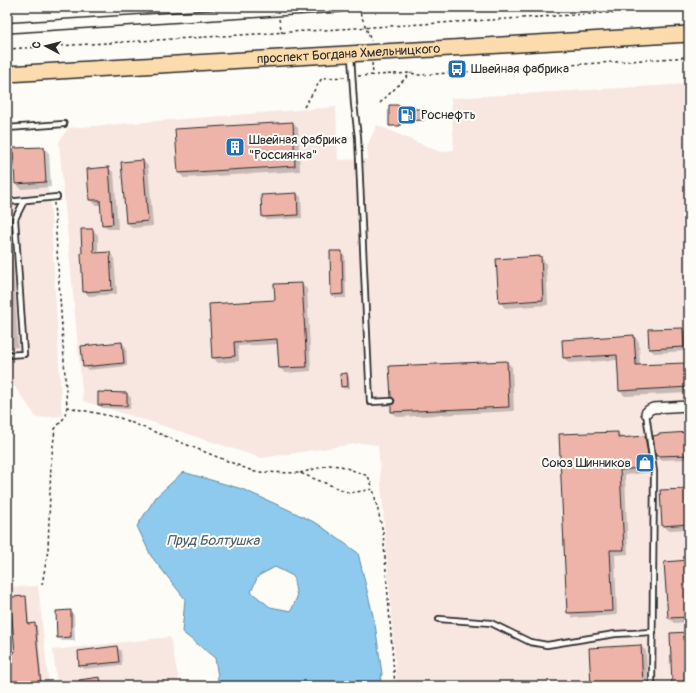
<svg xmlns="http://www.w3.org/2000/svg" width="696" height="693" viewBox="0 0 696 693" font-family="Pangolin,sans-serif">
<rect width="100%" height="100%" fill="#fdfcf7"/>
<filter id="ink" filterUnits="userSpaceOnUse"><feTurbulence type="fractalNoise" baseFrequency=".025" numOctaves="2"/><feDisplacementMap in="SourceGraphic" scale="8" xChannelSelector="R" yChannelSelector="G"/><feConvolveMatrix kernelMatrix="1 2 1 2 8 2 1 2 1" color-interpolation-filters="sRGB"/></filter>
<g filter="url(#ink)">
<g fill="#f8e6e0">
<polygon points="689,84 689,686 397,686 378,445 361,443 261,458 155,423 83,401 59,142 68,128 336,107 338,160 368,159 367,146 377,125 440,152 454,150 451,98"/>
<polygon points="46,182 50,198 62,416 37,418 15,387 7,387 7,184"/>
<polygon points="38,586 49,686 7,686 7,587"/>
<polygon points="170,637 180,686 57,686 53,650"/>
</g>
<path fill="#8dcaed" stroke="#668a9f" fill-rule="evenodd" d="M 183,472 L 242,489 L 287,509 L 318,524 L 358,553 L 375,624 L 382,674 L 379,686 L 216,686 L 218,677 L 215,658 L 182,632 L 185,599 L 151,556 L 137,526 L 156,497 ZM 275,567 L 293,576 L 297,597 L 291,611 L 270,607 L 251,592 L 258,576 Z"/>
<g fill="#0003">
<polygon points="687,86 689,86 689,97 688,95"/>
<polygon points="399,106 400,110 424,110 425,120 400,121 400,126 390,126"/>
<polygon points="293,123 298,128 300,171 184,178 179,173"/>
<polygon points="44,148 49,153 51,187 21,189 16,183"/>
<polygon points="143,161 148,166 153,226 132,228 127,222"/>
<polygon points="109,168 114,173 118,229 108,229 103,224 102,205 96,205 90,200 88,170"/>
<polygon points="297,194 301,197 302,218 267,220 263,216"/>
<polygon points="7,226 11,230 18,347 7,348"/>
<polygon points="93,230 98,235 98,253 110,253 114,258 117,294 89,296 84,291"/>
<polygon points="341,252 345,256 346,298 336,298 332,294"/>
<polygon points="541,258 546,263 548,305 505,308 500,302"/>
<polygon points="301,284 307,289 311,371 285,373 280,368 278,344 238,346 239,361 218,363 213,357 276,301"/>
<polygon points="682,329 686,332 687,351 654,353 650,349"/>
<polygon points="634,336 639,342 640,366 685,364 689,368 689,393 625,396 620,391 619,360 569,363 564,358"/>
<polygon points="122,343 126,347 127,366 88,370 84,366"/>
<polygon points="507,362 512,367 514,411 398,417 392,412 396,401 392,397 390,367"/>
<polygon points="347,374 349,377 350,388 344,389 342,386"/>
<polygon points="127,394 131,398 130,409 102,408 99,405"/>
<polygon points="618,433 623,438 645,437 650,442 654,472 625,475 628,554 615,555 617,615 573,618 568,612"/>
<polygon points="689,433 689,459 660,460 657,456"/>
<polygon points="689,490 689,529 668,530 663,525"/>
<polygon points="689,561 689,622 674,623 669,618"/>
<polygon points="25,597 27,599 29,624 35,624 37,626 42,686 11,686 16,653 14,625 7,626 7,599"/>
<polygon points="70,611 74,615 75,641 62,641 58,637"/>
<polygon points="641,646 646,651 648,686 592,686"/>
<polygon points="117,647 121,651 122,665 84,669 80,665"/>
<polygon points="100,678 103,682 104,686 81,686"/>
</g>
<g fill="#eeb4a9" stroke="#2b2b2b">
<polygon points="389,105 399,105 400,109 424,109 424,120 400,121 400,126 389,126"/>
<polygon points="293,122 295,166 178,173 175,129"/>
<polygon points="44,147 46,182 15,184 13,148"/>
<polygon points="143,160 148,221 126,223 121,162"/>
<polygon points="109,167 113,224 102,225 100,200 89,200 87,169"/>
<polygon points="297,193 298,215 262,217 261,195"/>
<polygon points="81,229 93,229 94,253 110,252 112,290 83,292 81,253 82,253"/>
<polygon points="330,251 342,251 343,294 331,295"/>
<polygon points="541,256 543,300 499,303 496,259"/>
<polygon points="302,283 307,367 279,368 277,339 234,342 235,356 212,358 209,304 275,300 274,284"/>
<polygon points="683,328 684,347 649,349 648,329"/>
<polygon points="634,335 636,365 685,363 686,376 689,376 689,387 619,391 617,355 563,358 562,340"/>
<polygon points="122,342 124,363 83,367 81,346"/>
<polygon points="507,361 509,407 391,412 391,405 394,403 395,400 393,398 391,397 389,366"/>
<polygon points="347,373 348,386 341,387 340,374"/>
<polygon points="98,392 127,393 127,406 98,405"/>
<polygon points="618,432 618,438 645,436 650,467 620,470 624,550 610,550 613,611 567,613 559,434"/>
<polygon points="689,432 689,455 656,456 653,436 658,435 658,434"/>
<polygon points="689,489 689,524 662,526 660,490"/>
<polygon points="689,560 689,617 668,618 664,562"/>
<polygon points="26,596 28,624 35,623 41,686 10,686 7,652 15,652 10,597"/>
<polygon points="71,610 71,637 57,638 56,611"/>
<polygon points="689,632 689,686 672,686 670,633"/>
<polygon points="641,645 643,686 591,686 589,648"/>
<polygon points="117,646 119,662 79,666 78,651"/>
<polygon points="100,677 101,686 80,686 79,680"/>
</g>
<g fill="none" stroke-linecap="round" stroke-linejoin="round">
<defs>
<g id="lane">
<polyline points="351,56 354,104 358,137 370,402 391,401"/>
<polyline points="7,128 64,124"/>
<polyline points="7,202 57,197"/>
<polyline points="7,355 24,354 15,219 24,201"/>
<polyline points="646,413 654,472 652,686"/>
<polyline points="439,619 491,623 530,642 547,645 615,634 653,632"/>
</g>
<g id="street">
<polyline points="7,28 339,7"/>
<polyline points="646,413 649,410 653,408 689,406"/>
</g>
<g id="primary">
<path id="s1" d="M 7,74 L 689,34"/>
</g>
</defs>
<use href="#lane" stroke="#2b2b2b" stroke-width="8"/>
<use href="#street" stroke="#2b2b2b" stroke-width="12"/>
<use href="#primary" stroke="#2b2b2b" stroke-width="18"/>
<g stroke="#2b2b2b" stroke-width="1.5" stroke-dasharray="3 3" stroke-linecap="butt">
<polyline points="358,7 371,41"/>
<polyline points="279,19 282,33"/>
<polyline points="7,49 689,8"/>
<polyline points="372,63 373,75"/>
<polyline points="358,76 411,73 419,75 689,57"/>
<polyline points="380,103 411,73"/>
<polyline points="304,107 322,78 346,77"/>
<polyline points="67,407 120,418 255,472 300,473 350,493 373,489 383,532 395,686"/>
<polyline points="300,473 329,465 341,466 368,476 373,488"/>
<polyline points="42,585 48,550 51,463 55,429 64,418 67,407 54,203"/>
</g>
<use href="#lane" stroke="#fdfcf7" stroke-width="4.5"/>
<use href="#street" stroke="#fdfcf7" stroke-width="9"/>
<use href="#primary" stroke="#fcdcac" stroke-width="15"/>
</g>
</g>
<defs>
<symbol id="bus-square" viewBox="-11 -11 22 22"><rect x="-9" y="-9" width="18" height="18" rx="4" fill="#1f6fb2" stroke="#fdfcf7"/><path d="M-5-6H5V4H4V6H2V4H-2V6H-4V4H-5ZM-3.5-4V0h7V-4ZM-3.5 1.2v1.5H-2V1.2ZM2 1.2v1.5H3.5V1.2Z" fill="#fff"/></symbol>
<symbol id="fuel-square" viewBox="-11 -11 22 22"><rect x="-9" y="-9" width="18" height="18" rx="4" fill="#1f6fb2" stroke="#fdfcf7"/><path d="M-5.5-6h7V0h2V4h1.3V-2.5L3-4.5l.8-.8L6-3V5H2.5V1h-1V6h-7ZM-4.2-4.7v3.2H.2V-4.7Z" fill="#fff"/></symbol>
<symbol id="building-square" viewBox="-11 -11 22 22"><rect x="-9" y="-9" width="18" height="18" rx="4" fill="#1f6fb2" stroke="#fdfcf7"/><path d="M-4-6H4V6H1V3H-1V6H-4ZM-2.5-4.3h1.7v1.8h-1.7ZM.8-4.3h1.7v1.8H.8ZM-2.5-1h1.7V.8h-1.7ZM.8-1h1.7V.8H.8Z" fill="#fff"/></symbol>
<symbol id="shop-square" viewBox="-11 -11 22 22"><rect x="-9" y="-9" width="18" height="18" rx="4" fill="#1f6fb2" stroke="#fdfcf7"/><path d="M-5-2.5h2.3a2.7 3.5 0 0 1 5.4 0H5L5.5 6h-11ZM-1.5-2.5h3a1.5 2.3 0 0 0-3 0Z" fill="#fff"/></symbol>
</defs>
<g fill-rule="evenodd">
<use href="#bus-square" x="446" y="58" width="22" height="22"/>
<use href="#fuel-square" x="396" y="104" width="22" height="22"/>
<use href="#building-square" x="224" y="136" width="22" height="22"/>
<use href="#shop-square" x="634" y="452" width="22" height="22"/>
</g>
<g text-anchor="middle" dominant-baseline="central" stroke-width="4" stroke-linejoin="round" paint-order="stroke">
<g font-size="13" fill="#2b2b2b" stroke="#fdfcf7">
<text stroke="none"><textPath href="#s1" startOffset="342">проспект Богдана Хмельницкого</textPath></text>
</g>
<g font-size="13" fill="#2b2b2b" stroke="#fdfcf7" text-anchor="start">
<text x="471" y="69">Швейная фабрика</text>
<text x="421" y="115">Роснефть</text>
<text x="249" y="140">Швейная фабрика<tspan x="249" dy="15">"Россиянка"</tspan></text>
<text x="631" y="463" text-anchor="end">Союз Шинников</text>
</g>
<g font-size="14" font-style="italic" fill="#485b65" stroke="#fdfcf7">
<text x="213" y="540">Пруд Болтушка</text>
</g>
</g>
<rect width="696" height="693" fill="none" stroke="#fdfcf7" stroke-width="24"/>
<rect x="12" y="12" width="672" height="669" fill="none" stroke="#2b2b2b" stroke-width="1.5" filter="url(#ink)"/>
<g transform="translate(46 46) rotate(277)" stroke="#fdfcf7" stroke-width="3" paint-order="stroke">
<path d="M0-3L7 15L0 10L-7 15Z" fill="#2b2b2b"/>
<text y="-6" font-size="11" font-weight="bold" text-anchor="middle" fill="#2b2b2b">С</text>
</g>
</svg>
